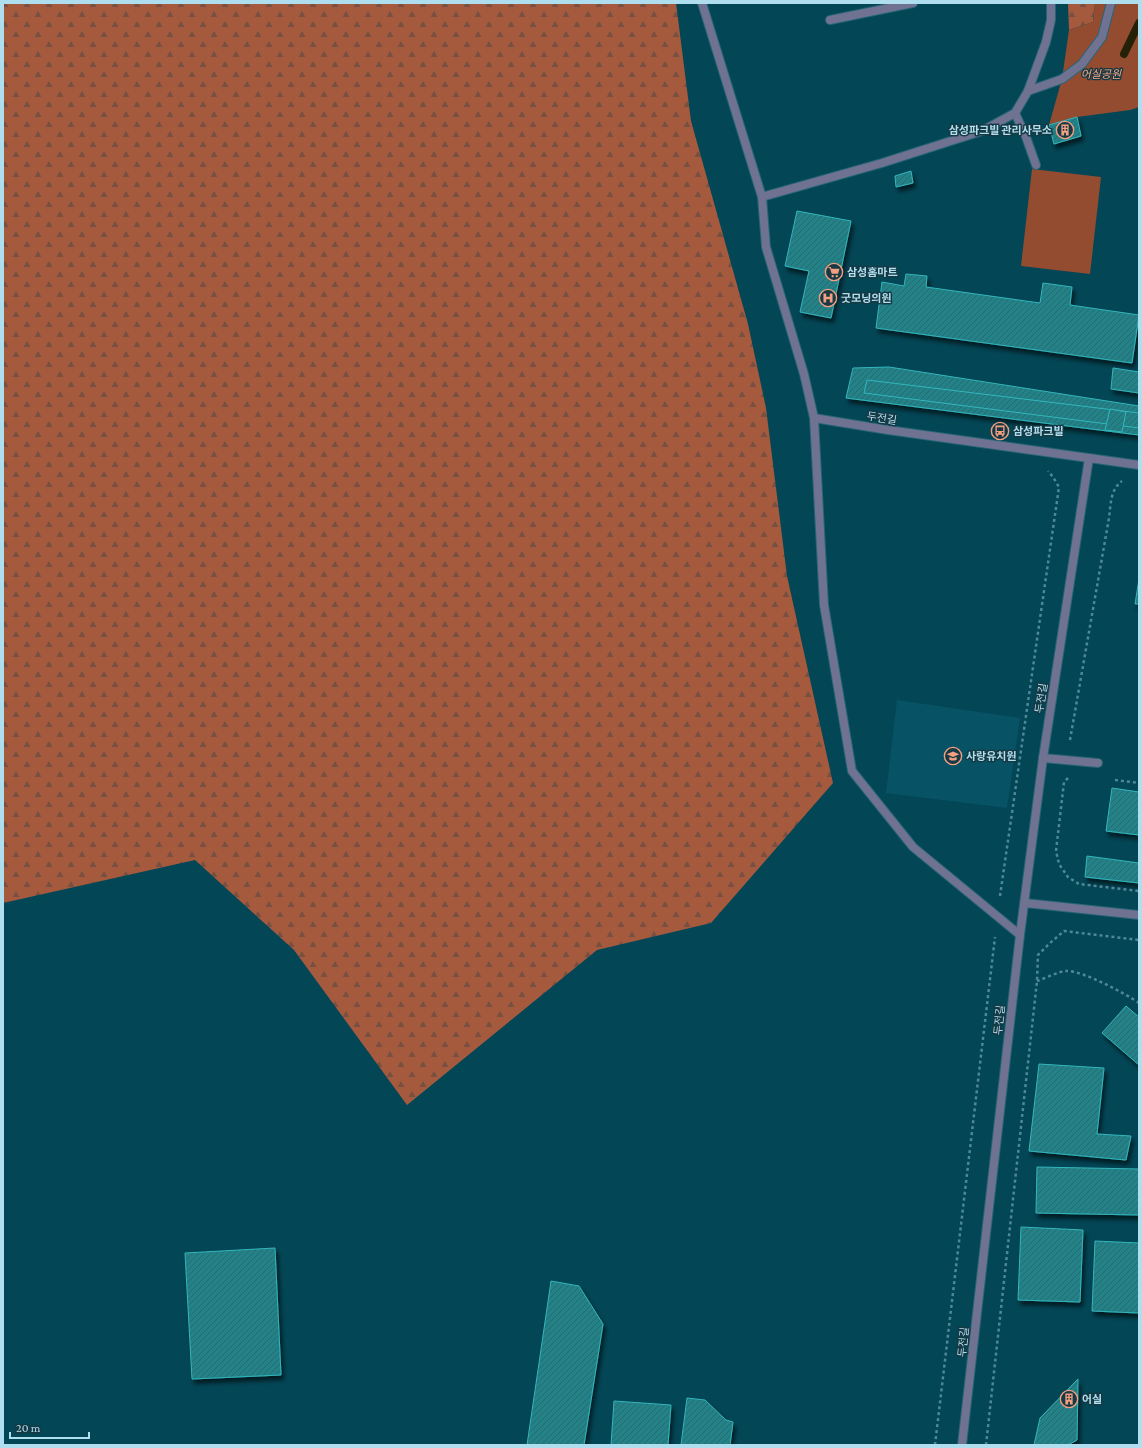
<svg xmlns="http://www.w3.org/2000/svg" width="1142" height="1448" viewBox="0 0 1142 1448" font-family="'Crimson Pro','Noto Sans KR',serif">
<defs>
<pattern id="forest-firs" width="22" height="20" patternUnits="userSpaceOnUse"><rect width="22" height="20" fill="#a5593d"/><path d="M5 1l3.5 6h-7zM16 11l3.5 6h-7z" fill="#785041"/></pattern>
<pattern id="building-hatch" width="6" height="6" patternUnits="userSpaceOnUse"><rect width="6" height="6" fill="#218288"/><path d="M-1 1l2-2M0 6l6-6M5 7l2-2" fill="none" stroke="#29696e"/></pattern>
<filter id="shadow"><feDropShadow dx="2.5" dy="4.5" stdDeviation="2" flood-color="#0009"/></filter>
</defs>
<rect width="100%" height="100%" fill="#034656"/>
<polygon fill="#075365" points="897,700 1020,718 1007,808 886,793"/>
<g fill="url(#forest-firs)">
<polygon points="3,3 676,3 691,121 748,324 766,408 787,576 833,783 711,923 597,950 407,1105 294,950 195,860 3,903"/>
<polygon points="1068,3 1095,3 1093,22 1069,30"/>
</g>
<g fill="#944c31">
<polygon points="1095,3 1139,3 1139,107 1130,110 1077,117 1049,125 1062,79 1069,30 1093,22"/>
<polygon points="1032,169 1101,177 1090,274 1021,266"/>
</g>
<g fill="none" stroke-linecap="round" stroke-linejoin="round">
<polyline stroke="#252106" stroke-width="8" points="1124,54 1139,23"/>
</g>
<g fill="url(#building-hatch)" stroke="#33b6bd" filter="url(#shadow)">
<polygon points="1077,117 1081,136 1054,144 1049,125"/>
<polygon points="911,171 913,183 896,187 895,176"/>
<polygon points="797,211 851,221 831,318 800,312 809,271 785,266"/>
<polygon points="906,274 927,276 926,287 1040,303 1043,283 1072,287 1070,305 1139,315 1132,363 876,328 882,282 904,286"/>
<polygon points="889,367 1139,406 1139,435 846,398 853,368"/>
<polygon points="1113,368 1139,372 1139,393 1111,389"/>
<polygon points="867,380 1139,413 1139,428 864,393"/>
<polygon points="1110,409 1126,412 1122,432 1105,430"/>
<polygon points="1139,579 1139,604 1135,604"/>
<polygon points="1112,788 1139,792 1139,835 1106,831"/>
<polygon points="1087,856 1139,863 1139,883 1085,877"/>
<polygon points="1126,1006 1139,1017 1139,1065 1102,1033"/>
<polygon points="1039,1064 1104,1068 1097,1134 1131,1136 1126,1160 1029,1151"/>
<polygon points="1037,1167 1139,1169 1139,1215 1036,1213"/>
<polygon points="1021,1227 1083,1230 1080,1302 1018,1300"/>
<polygon points="1095,1241 1139,1243 1139,1313 1092,1311"/>
<polygon points="275,1248 281,1375 192,1379 185,1253"/>
<polygon points="551,1281 579,1286 603,1324 584,1445 527,1445"/>
<polygon points="1078,1379 1077,1440 1068,1445 1034,1445 1040,1418"/>
<polygon points="687,1398 705,1400 726,1420 733,1422 730,1445 681,1445"/>
<polygon points="614,1401 671,1405 668,1445 611,1445"/>
</g>
<g fill="none" stroke-linecap="round" stroke-linejoin="round">
<defs>
<g id="service">
<polyline points="830,20 913,3"/>
<polyline points="1028,91 1062,79 1082,64 1102,37 1111,3"/>
<polyline points="1015,113 1026,137 1036,165"/>
</g>
<g id="minor">
<polyline points="702,3 762,197 766,247 804,374 814,418 888,430 1139,465"/>
<polyline points="762,197 882,163 982,131 1015,113 1028,91 1046,42 1051,20 1051,3"/>
<polyline points="814,418 824,605 852,771 913,847 1020,935"/>
<polyline points="1043,758 1098,763"/>
<polyline points="1025,903 1139,915"/>
<polyline points="962,1445 1020,935 1043,758 1089,458"/>
</g>
</defs>
<use href="#service" stroke="#256475" stroke-width="10"/>
<use href="#minor" stroke="#256475" stroke-width="10"/>
<g stroke="#4e8899" stroke-width="2.5" stroke-dasharray="3 3" stroke-linecap="butt">
<path d="M 1070,740 L 1109,518 C 1111,504 1110,490 1122,481"/>
<polyline points="1068,778 1064,782 1056,851 1059,864 1068,877 1079,884 1139,891"/>
<polyline points="1115,780 1139,783"/>
<polyline points="1000,896 1059,487 1053,477 1048,471"/>
<path d="M 1037,981 C 1046,978 1057,972 1066,971 C 1082,970 1126,994 1139,1003"/>
<polyline points="935,1445 995,937"/>
<polyline points="986,1445 1037,981 1038,955 1050,943 1064,931 1139,940"/>
</g>
<use href="#service" stroke="#6f7291" stroke-width="8"/>
<use href="#minor" stroke="#6f7291" stroke-width="8"/>
</g>
<defs>
<symbol id="building-ring" viewBox="-11 -11 22 22"><circle r="9.5" fill="#173943" stroke="#f3a082" stroke-width="1.5"/><path d="M-4-6H4V6H1V3H-1V6H-4ZM-2.5-4.3h1.7v1.8h-1.7ZM.8-4.3h1.7v1.8H.8ZM-2.5-1h1.7V.8h-1.7ZM.8-1h1.7V.8H.8Z" fill="#f3a082"/></symbol>
<symbol id="supermarket-ring" viewBox="-11 -11 22 22"><circle r="9.5" fill="#173943" stroke="#f3a082" stroke-width="1.5"/><path d="M-6-5.5h2.5l.6 2H6L4.5 2H-2.5L-4.4-4H-6ZM-1.5 3.2a1.3 1.3 0 1 0 .1 0ZM3 3.2a1.3 1.3 0 1 0 .1 0Z" fill="#f3a082"/></symbol>
<symbol id="hospital-ring" viewBox="-11 -11 22 22"><circle r="9.5" fill="#173943" stroke="#f3a082" stroke-width="1.5"/><path d="M-5-5h3v3.5h4V-5h3V5h-3V1.5h-4V5h-3Z" fill="#f3a082"/></symbol>
<symbol id="bus-ring" viewBox="-11 -11 22 22"><circle r="9.5" fill="#173943" stroke="#f3a082" stroke-width="1.5"/><path d="M-5-6H5V4H4V6H2V4H-2V6H-4V4H-5ZM-3.5-4V0h7V-4ZM-3.5 1.2v1.5H-2V1.2ZM2 1.2v1.5H3.5V1.2Z" fill="#f3a082"/></symbol>
<symbol id="school-ring" viewBox="-11 -11 22 22"><circle r="9.5" fill="#173943" stroke="#f3a082" stroke-width="1.5"/><path d="M0-5L7-2L0 1L-7-2ZM-4 1L0 2.5L4 1V4Q0 6-4 4Z" fill="#f3a082"/></symbol>
</defs>
<g fill-rule="evenodd">
<use href="#building-ring" x="1055" y="120" width="20" height="20"/>
<use href="#supermarket-ring" x="824" y="262" width="20" height="20"/>
<use href="#hospital-ring" x="818" y="288" width="20" height="20"/>
<use href="#bus-ring" x="990" y="421" width="20" height="20"/>
<use href="#school-ring" x="943" y="746" width="20" height="20"/>
<use href="#building-ring" x="1059" y="1389" width="20" height="20"/>
</g>
<g text-anchor="middle" dominant-baseline="central" stroke-width="3" stroke-linejoin="round" paint-order="stroke">
<g font-size="11" font-style="italic" fill="#fba688" stroke="#173943">
<text x="1101" y="74">어실공원</text>
</g>
<g font-size="11" font-weight="bold" fill="#afdeef" stroke="#173943" text-anchor="start">
<text x="1052" y="130" text-anchor="end">삼성파크빌 관리사무소</text>
<text x="847" y="272">삼성홈마트</text>
<text x="841" y="298">굿모닝의원</text>
<text x="1013" y="431">삼성파크빌</text>
<text x="966" y="756">사랑유치원</text>
<text x="1082" y="1399">어실</text>
</g>
<g font-size="11" fill="#afdeef" stroke="#173943">
<text transform="translate(882 418) rotate(9)">두전길</text>
<text transform="translate(1041 698) rotate(-81)">두전길</text>
<text transform="translate(999 1020) rotate(-84)">두전길</text>
<text transform="translate(963 1342) rotate(-84)">두전길</text>
</g>
</g>
<rect width="1142" height="1448" fill="none" stroke="#afdeef" stroke-width="8"/>
<path d="M10 1432v6h79v-6" fill="none" stroke="#afdeef" stroke-width="2"/>
<text x="16" y="1432" font-size="12" fill="#afdeef" stroke="#173943" stroke-width="3" paint-order="stroke">20 m</text>
</svg>
